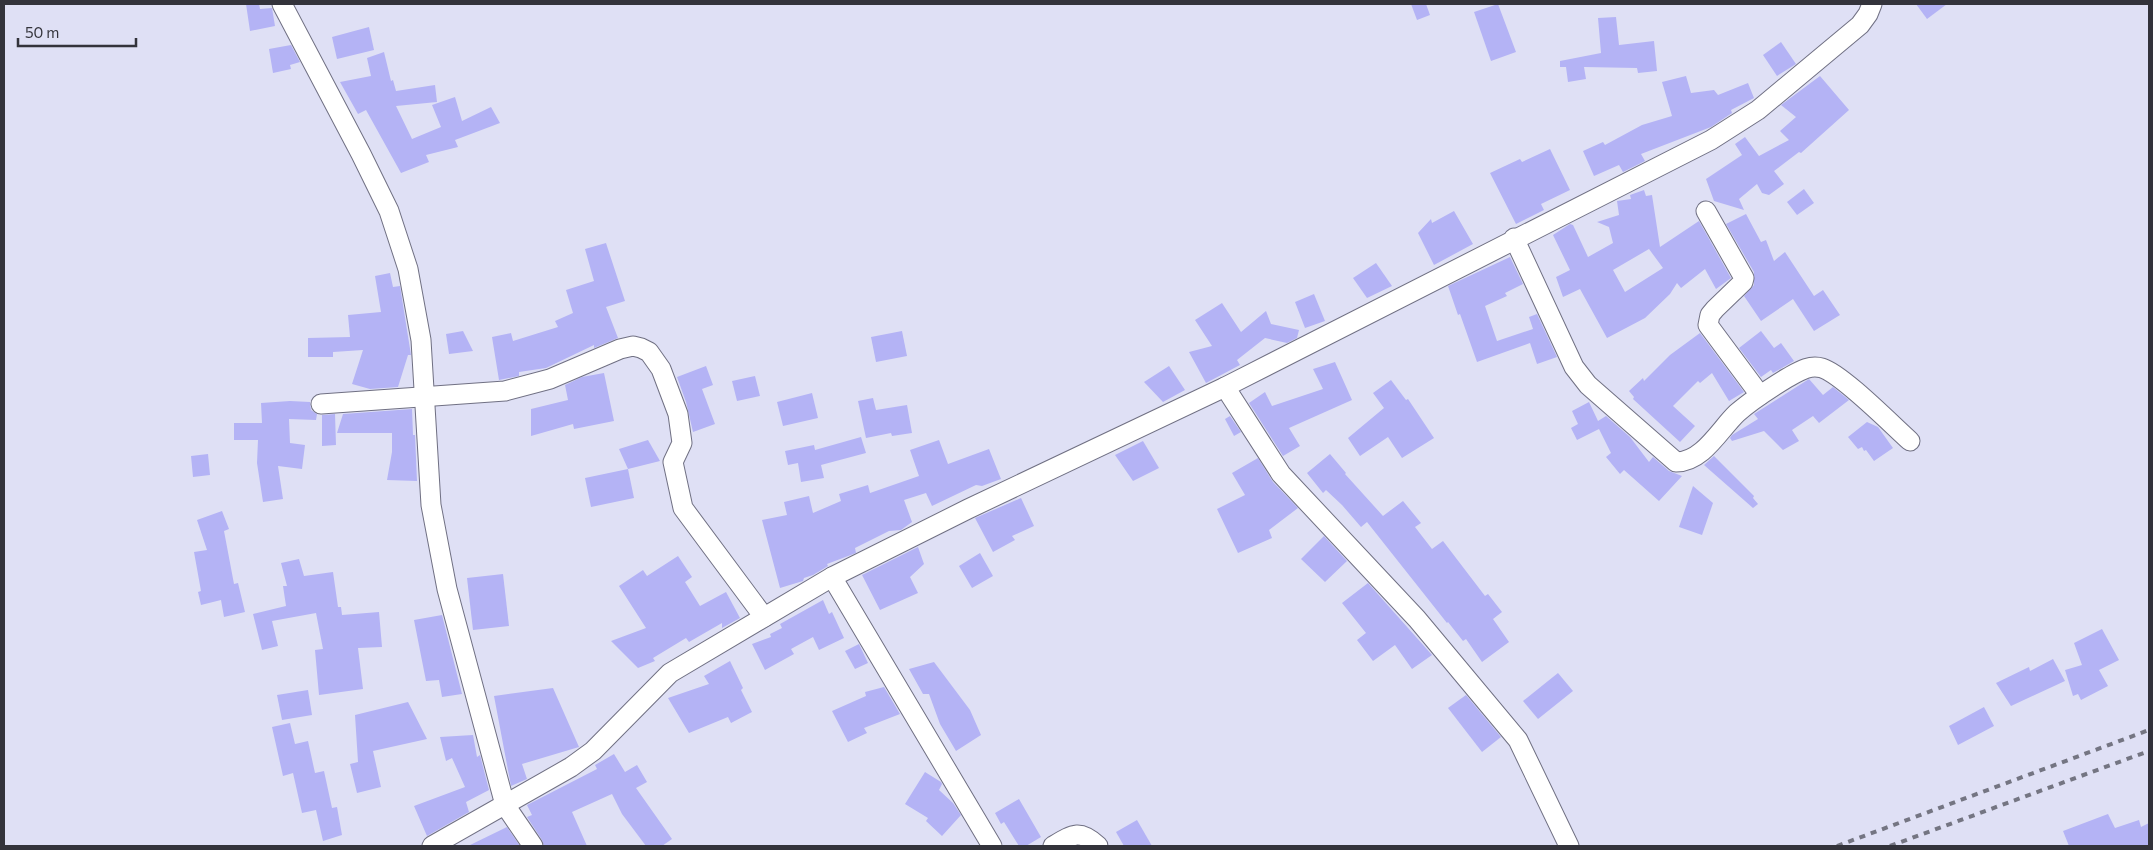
<svg xmlns="http://www.w3.org/2000/svg" width="2153" height="850" viewBox="0 0 2153 850" font-family="Commissioner,sans-serif">
<rect width="100%" height="100%" fill="#dfe0f5"/>
<g fill="#b4b3f5" fill-rule="evenodd">
<polygon points="246,4 259,4 260,9 272,8 275,26 250,31"/>
<polygon points="1411,4 1426,4 1430,15 1417,20"/>
<polygon points="1498,4 1516,52 1491,61 1474,12"/>
<polygon points="1916,4 1947,4 1927,19"/>
<polygon points="1616,17 1619,45 1654,41 1657,71 1638,73 1637,68 1584,67 1586,79 1568,82 1566,67 1560,67 1560,61 1601,53 1598,18"/>
<polygon points="369,27 374,50 337,59 332,37"/>
<polygon points="1781,42 1796,64 1777,76 1763,55"/>
<polygon points="291,45 300,62 290,65 291,69 273,73 269,49"/>
<polygon points="384,52 391,81 393,80 396,91 435,85 437,102 396,106 412,139 441,127 432,105 455,97 462,121 491,107 500,123 455,140 458,147 426,155 429,162 401,173 366,110 358,114 340,82 371,76 367,58"/>
<polygon points="1686,76 1691,93 1714,90 1718,95 1748,83 1754,98 1731,110 1732,113 1711,127 1641,154 1645,161 1623,172 1619,165 1594,176 1583,151 1603,142 1605,145 1642,125 1672,116 1662,82"/>
<polygon points="1820,76 1849,110 1801,153 1799,152 1774,171 1784,184 1769,195 1762,193 1757,184 1739,199 1744,210 1714,201 1706,179 1742,155 1735,144 1745,137 1759,156 1789,140 1780,131 1796,117 1781,105"/>
<polygon points="1550,149 1570,190 1541,204 1544,210 1516,224 1490,173 1520,159 1522,162"/>
<polygon points="1804,189 1814,203 1797,215 1787,202"/>
<path d="M 1644,190 L 1646,196 L 1652,195 L 1660,247 L 1699,221 L 1731,278 L 1716,289 L 1705,269 L 1681,288 L 1677,283 L 1670,294 L 1645,318 L 1607,338 L 1580,289 L 1563,297 L 1556,277 L 1570,270 L 1553,235 L 1570,224 L 1573,225 L 1588,257 L 1613,243 L 1609,227 L 1597,222 L 1619,215 L 1617,201 L 1631,199 L 1630,195 ZM 1649,249 L 1663,268 L 1625,292 L 1613,270 Z"/>
<polygon points="1454,211 1473,244 1434,265 1418,233 1431,219 1432,223"/>
<polygon points="1746,214 1761,242 1766,240 1774,261 1785,252 1814,296 1823,290 1840,315 1814,331 1793,299 1761,321 1744,296 1754,285 1754,272 1726,224"/>
<polygon points="606,243 625,301 606,307 618,338 594,348 594,345 546,368 519,372 519,376 499,380 492,337 511,333 513,341 558,327 555,321 573,313 566,290 594,281 585,249"/>
<polygon points="1510,257 1523,284 1505,293 1507,296 1485,306 1497,341 1533,329 1529,317 1537,314 1557,357 1537,364 1530,343 1477,362 1460,314 1458,315 1448,286"/>
<polygon points="1376,263 1392,286 1367,298 1353,278"/>
<polygon points="390,273 393,287 400,286 411,355 408,355 398,387 370,389 352,384 363,350 333,352 333,357 308,357 308,338 350,337 348,315 381,312 375,276"/>
<polygon points="1314,294 1325,321 1305,328 1295,302"/>
<polygon points="1222,303 1241,332 1266,311 1271,324 1299,330 1297,338 1287,343 1265,338 1237,360 1240,365 1206,383 1189,352 1212,346 1195,320"/>
<polygon points="463,331 473,351 449,354 446,334"/>
<polygon points="902,331 907,356 876,362 871,337"/>
<polygon points="1761,331 1774,348 1781,343 1794,361 1773,373 1771,370 1761,377 1739,348"/>
<polygon points="1700,333 1744,392 1729,401 1712,373 1700,383 1698,381 1673,406 1695,426 1680,442 1633,399 1634,397 1629,391 1643,378 1644,381 1670,355"/>
<polygon points="1335,362 1352,400 1289,428 1300,446 1283,456 1249,403 1265,392 1272,406 1323,389 1313,369"/>
<polygon points="706,366 713,385 702,389 715,424 693,432 686,402 677,377"/>
<polygon points="1169,366 1185,390 1163,402 1144,382"/>
<polygon points="604,373 614,421 574,429 573,424 531,436 531,409 568,400 565,385 582,377"/>
<polygon points="755,376 760,396 737,401 732,381"/>
<polygon points="1809,379 1823,395 1833,387 1849,400 1819,423 1813,416 1792,430 1799,441 1783,450 1764,431 1732,441 1730,438 1732,435 1758,419 1754,414"/>
<polygon points="1391,380 1406,400 1408,399 1434,438 1402,458 1388,437 1360,456 1348,438 1384,408 1373,393"/>
<polygon points="812,393 818,418 783,426 777,402"/>
<polygon points="873,398 876,410 907,405 912,433 892,436 891,433 866,438 858,401"/>
<polygon points="290,401 310,402 311,410 317,414 316,420 289,419 290,443 305,445 302,469 278,466 283,499 263,502 257,463 258,440 234,440 234,423 262,423 261,403"/>
<polygon points="1589,402 1598,421 1606,416 1630,437 1649,462 1653,457 1669,471 1682,476 1659,501 1624,470 1620,474 1606,457 1611,453 1599,429 1577,440 1571,428 1578,424 1572,411"/>
<polygon points="412,409 413,435 415,435 417,481 387,480 392,452 392,433 337,433 343,414"/>
<polygon points="335,414 336,445 322,446 322,415"/>
<polygon points="1230,416 1241,432 1234,436 1225,419"/>
<polygon points="1867,422 1878,427 1893,448 1874,461 1866,450 1864,451 1862,447 1858,449 1848,437"/>
<polygon points="861,437 866,453 821,465 824,478 801,482 798,463 788,465 785,451 814,445 815,450"/>
<polygon points="648,440 660,461 628,469 619,449"/>
<polygon points="939,440 948,464 989,449 1001,479 982,486 976,485 932,506 926,493 904,500 912,522 901,530 889,531 855,548 856,553 827,564 828,566 813,575 804,578 803,581 780,588 762,520 787,515 784,502 809,496 813,513 841,501 839,494 868,485 870,493 919,476 910,450"/>
<polygon points="1143,441 1159,468 1133,481 1115,455"/>
<polygon points="208,454 210,475 193,477 191,456"/>
<polygon points="1330,454 1346,473 1345,474 1383,516 1403,501 1421,523 1415,527 1432,549 1443,541 1485,596 1488,594 1502,612 1493,619 1509,642 1482,662 1466,639 1463,641 1448,622 1447,623 1367,522 1361,527 1342,505 1326,490 1323,493 1307,473"/>
<polygon points="1714,456 1754,496 1753,498 1758,504 1753,508 1704,465"/>
<polygon points="1258,458 1273,482 1298,508 1269,530 1272,538 1238,553 1217,509 1245,495 1232,473"/>
<polygon points="628,469 634,498 591,507 585,478"/>
<polygon points="1693,486 1713,503 1702,535 1679,527"/>
<polygon points="1021,498 1034,526 1012,536 1015,540 993,552 975,518"/>
<polygon points="222,511 229,529 224,531 234,584 238,583 245,612 224,617 221,600 201,605 198,592 201,591 194,552 207,550 197,520"/>
<polygon points="1324,536 1347,561 1325,582 1301,559"/>
<polygon points="918,547 924,564 910,577 918,593 880,610 862,575"/>
<polygon points="980,553 993,576 972,588 959,566"/>
<polygon points="678,556 692,577 685,582 700,606 726,592 740,618 722,628 722,623 689,642 686,638 653,658 655,661 638,668 611,641 646,628 619,586 643,570 647,576"/>
<polygon points="299,559 304,576 333,572 338,607 341,607 342,615 379,612 382,647 358,648 363,689 319,695 315,650 323,649 316,613 272,621 278,646 262,650 253,614 286,606 283,586 287,586 281,563"/>
<polygon points="503,574 509,626 473,630 467,578"/>
<polygon points="1368,583 1432,655 1412,669 1395,645 1373,661 1357,640 1366,633 1342,603"/>
<polygon points="823,600 829,614 832,612 844,638 819,650 813,637 791,649 794,654 765,670 752,644 771,637 770,634 782,628 780,624"/>
<polygon points="442,615 462,694 442,697 439,680 426,681 414,620"/>
<polygon points="2102,629 2119,660 2099,670 2108,686 2081,700 2078,694 2073,696 2065,670 2082,665 2074,643"/>
<polygon points="859,644 868,663 855,669 845,651"/>
<polygon points="2053,659 2065,681 2011,706 1996,683 2029,667 2030,671"/>
<polygon points="730,661 743,688 741,690 752,712 731,723 728,717 689,733 668,698 709,684 704,676"/>
<polygon points="934,662 970,710 981,735 956,751 940,724 929,694 923,694 909,669"/>
<polygon points="1558,673 1573,691 1538,719 1523,701"/>
<polygon points="884,687 900,714 864,728 867,733 848,742 832,711 866,696 865,692"/>
<polygon points="553,688 579,747 522,764 527,779 511,786 494,696"/>
<polygon points="308,690 312,715 282,720 277,695"/>
<polygon points="1466,695 1501,737 1482,752 1448,708"/>
<polygon points="408,702 427,739 373,751 381,787 357,793 350,764 358,762 355,715"/>
<polygon points="1984,707 1994,726 1958,745 1949,726"/>
<polygon points="290,723 295,744 308,741 315,773 324,771 332,808 337,807 342,835 323,841 316,810 302,813 293,773 283,776 272,727"/>
<polygon points="473,735 477,757 480,755 489,790 466,802 469,812 427,836 414,806 465,787 452,758 446,761 440,737"/>
<polygon points="614,754 625,772 637,765 647,782 636,788 672,839 662,846 646,846 622,814 612,794 572,812 587,846 544,846 542,840 527,817 532,815 527,805 597,769 595,765"/>
<polygon points="925,772 941,782 942,784 939,790 953,803 961,815 942,836 926,821 928,818 905,804"/>
<polygon points="1019,799 1041,837 1026,846 1019,846 1004,822 1001,824 995,813"/>
<polygon points="2108,814 2115,828 2139,820 2141,827 2149,823 2149,846 2069,846 2063,831"/>
<polygon points="1137,820 1152,846 1124,846 1116,832"/>
<polygon points="507,827 520,846 468,846"/>
</g>
<g fill="none" stroke-linecap="round" stroke-linejoin="round">
<defs>
<g id="minor">
<polyline points="282,4 361,154 389,211 408,269 421,340 431,505 447,589 505,805 533,846"/>
<polyline points="1706,211 1744,278 1743,282 1715,309 1710,315 1708,325 1760,395"/>
<path d="M 1514,238 L 1574,367 L 1588,385 L 1676,462 C 1703,462 1720,429 1737,413 C 1752,400 1769,389 1787,378 C 1798,372 1809,364 1822,368 C 1842,374 1892,425 1910,441"/>
<polyline points="1225,387 1281,474 1417,619 1518,740 1569,846"/>
<polyline points="321,404 505,391 550,379 620,349 633,346 641,348 649,352 661,369 678,414 682,443 673,462 683,508 764,617"/>
<polyline points="832,577 992,846"/>
<polyline points="432,846 571,767 593,751 670,673 832,577 968,509 1225,387 1711,140 1758,110 1860,25 1868,14 1872,4"/>
<path d="M 1053,846 C 1073,834 1080,829 1098,846"/>
</g>
</defs>
<use href="#minor" stroke="#707083" stroke-width="21"/>
<use href="#minor" stroke="#fff" stroke-width="19"/>
<g stroke="#747582" stroke-width="4" stroke-dasharray="6 6" stroke-linecap="butt">
<polyline points="1837,846 2149,730"/>
<polyline points="1890,846 2149,751"/>
</g>
</g>
<rect width="2153" height="850" fill="none" stroke="#33333b" stroke-width="10"/>
<path d="M18 38v8h118v-8" fill="none" stroke="#33333b" stroke-width="2.5"/>
<text x="25" y="38" font-size="15" fill="#33333b" stroke="#dfe0f5" stroke-width="4" paint-order="stroke">50 m</text>
</svg>
